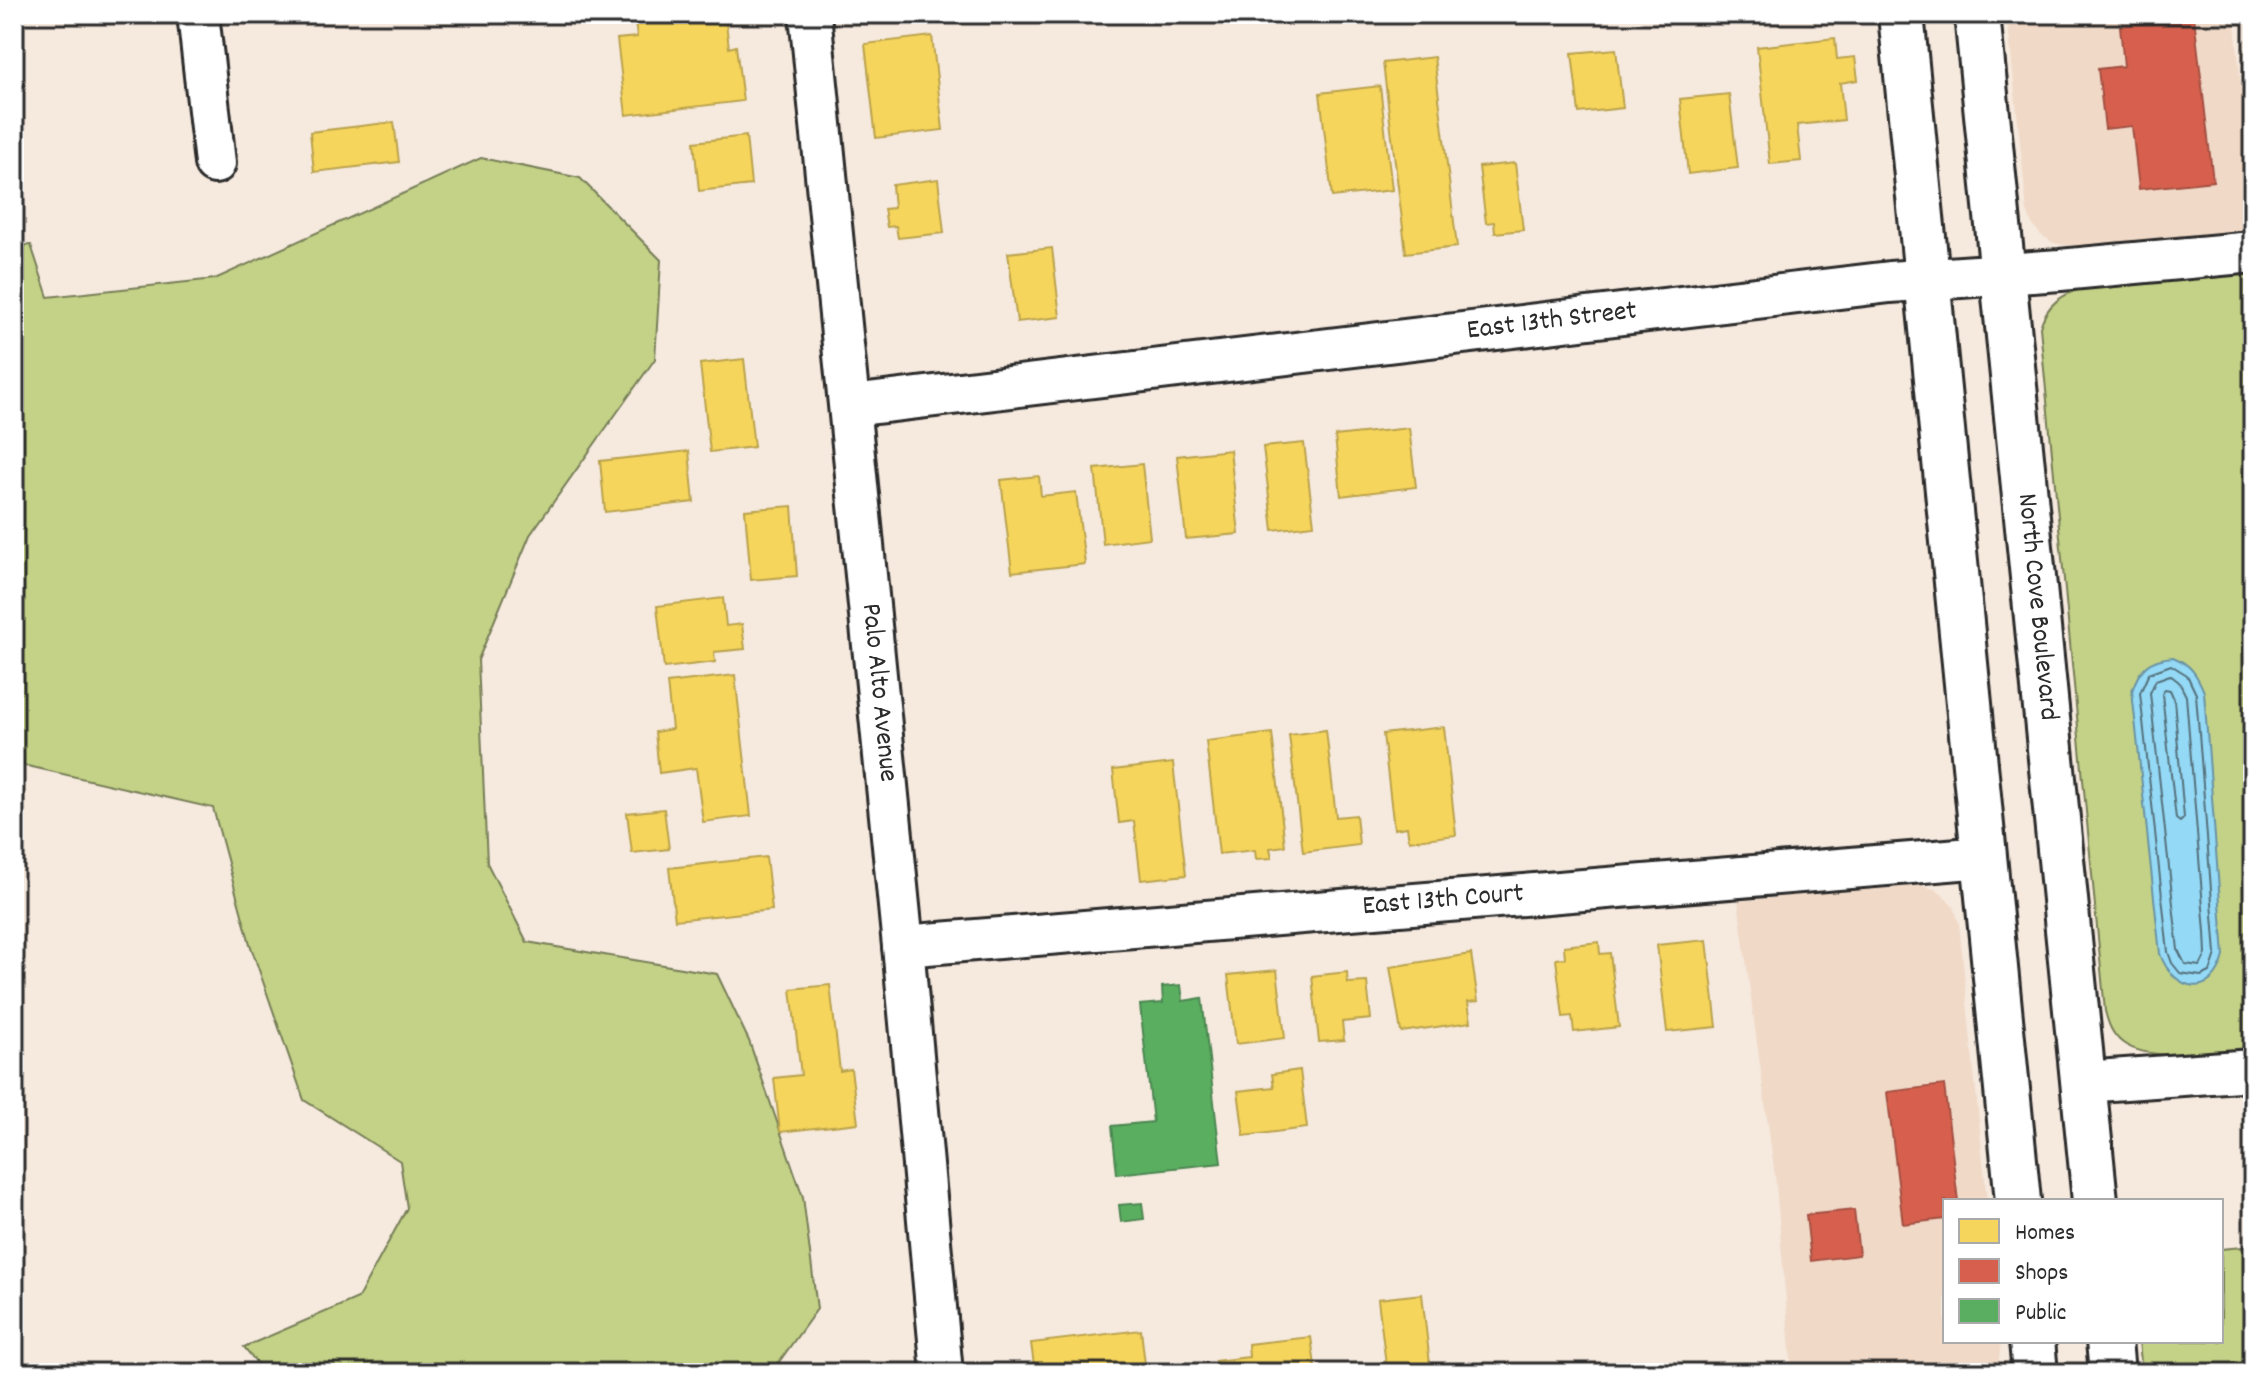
<svg xmlns="http://www.w3.org/2000/svg" width="2267" height="1387" viewBox="0 0 2267 1387" font-family="Dekko,sans-serif">
<rect width="100%" height="100%" fill="#f6e9de"/>
<filter id="ink" filterUnits="userSpaceOnUse"><feTurbulence type="fractalNoise" baseFrequency=".0125" numOctaves="2"/><feDisplacementMap in="SourceGraphic" scale="16" xChannelSelector="R" yChannelSelector="G"/><feConvolveMatrix kernelMatrix="1 2 1 2 8 2 1 2 1" color-interpolation-filters="sRGB"/></filter>
<g filter="url(#ink)">
<g fill="#f0d9c7">
<polygon points="2007,14 2234,14 2253,209 2253,233 2075,247 2054,243 2041,235 2032,224 2027,211"/>
<polygon points="1916,884 1935,889 1946,898 1954,907 1959,923 1987,1201 1945,1201 1945,1341 2001,1341 1999,1360 1993,1373 1792,1373 1776,1184 1738,901"/>
</g>
<g fill="#c3d286" stroke="#777e58" stroke-width="2">
<polygon points="481,158 580,178 661,260 655,359 530,535 478,660 487,863 527,942 717,974 749,1041 803,1197 817,1309 771,1373 265,1373 244,1347 358,1298 407,1208 400,1161 304,1100 250,944 213,808 14,763 14,246 31,245 48,297 215,279"/>
<path d="M 2253,272 L 2253,1052 C 2219,1053 2150,1063 2123,1043 C 2112,1035 2108,1023 2105,1011 L 2040,327 C 2047,304 2062,294 2084,288 Z"/>
<polygon points="2253,1246 2253,1373 2142,1373 2139,1341 2221,1341 2221,1249"/>
</g>
<path fill="#94d9f6" stroke="#6a93a5" stroke-width="2" d="M 2173,657 C 2190,664 2197,674 2204,692 L 2224,956 C 2213,1000 2174,992 2160,954 L 2132,691 C 2139,668 2149,659 2173,657 Z"/>
<g fill="#f6d55c" stroke="#b9a24d" stroke-width="2">
<polygon points="675,14 725,14 729,48 736,46 743,101 626,115 617,39 637,37 635,22 676,17"/>
<polygon points="932,36 943,130 876,138 865,44"/>
<polygon points="1835,38 1837,59 1855,57 1858,80 1840,83 1844,120 1797,125 1801,161 1770,164 1757,47"/>
<polygon points="1616,49 1623,108 1579,113 1572,53"/>
<polygon points="1434,57 1457,247 1406,253 1383,63"/>
<polygon points="1380,86 1392,190 1332,197 1320,93"/>
<polygon points="1729,94 1738,168 1688,174 1680,99"/>
<polygon points="394,122 399,162 314,172 310,132"/>
<polygon points="746,136 751,185 699,191 694,142"/>
<polygon points="1515,163 1523,230 1495,233 1494,222 1486,223 1479,167"/>
<polygon points="938,179 944,233 898,238 896,226 887,227 884,209 894,208 892,185"/>
<polygon points="1052,248 1060,317 1017,322 1008,253"/>
<polygon points="744,359 754,447 710,452 700,364"/>
<polygon points="1409,428 1416,487 1341,496 1335,436"/>
<polygon points="1304,443 1314,525 1273,530 1263,447"/>
<polygon points="1230,450 1239,534 1186,539 1177,456"/>
<polygon points="689,451 694,502 605,512 600,461"/>
<polygon points="1142,464 1150,538 1103,544 1095,469"/>
<polygon points="1039,476 1041,496 1076,492 1085,564 1012,572 1001,480"/>
<polygon points="792,506 797,576 751,580 745,510"/>
<polygon points="723,598 726,626 742,624 745,649 714,652 715,662 664,668 657,606"/>
<polygon points="735,675 751,816 703,822 696,768 659,773 655,732 672,729 667,683"/>
<polygon points="1444,727 1456,835 1409,841 1407,827 1394,829 1383,734"/>
<polygon points="1326,730 1336,817 1356,815 1359,845 1303,852 1289,735"/>
<polygon points="1272,733 1285,846 1270,848 1272,858 1256,859 1255,850 1219,854 1206,741"/>
<polygon points="1173,763 1186,875 1141,880 1134,821 1119,823 1113,770"/>
<polygon points="664,809 669,849 632,853 627,813"/>
<polygon points="766,857 772,910 675,920 669,868"/>
<polygon points="1707,940 1717,1027 1667,1032 1657,945"/>
<polygon points="1599,942 1600,954 1610,953 1619,1027 1574,1032 1572,1016 1563,1017 1556,959 1565,958 1564,946"/>
<polygon points="1471,954 1478,1001 1468,1002 1471,1022 1401,1032 1390,967"/>
<polygon points="1277,970 1285,1038 1236,1044 1228,975"/>
<polygon points="1347,972 1348,983 1367,982 1371,1019 1342,1022 1344,1040 1319,1042 1312,976"/>
<polygon points="830,985 840,1071 851,1069 858,1123 780,1132 774,1078 801,1075 791,989"/>
<polygon points="1300,1070 1307,1128 1244,1136 1238,1091 1274,1087 1272,1074"/>
<polygon points="1422,1294 1431,1373 1387,1373 1378,1299"/>
<polygon points="1141,1330 1146,1373 1035,1373 1031,1343"/>
<polygon points="1311,1337 1316,1373 1216,1373 1215,1361 1249,1357 1248,1344"/>
</g>
<g fill="#d6604d" stroke="#a35043" stroke-width="2">
<polygon points="2194,17 2213,181 2139,189 2132,126 2105,129 2098,69 2124,66 2120,26"/>
<polygon points="1944,1085 1958,1201 1945,1201 1945,1219 1903,1224 1887,1092"/>
<polygon points="1854,1210 1859,1255 1811,1261 1806,1215"/>
</g>
<g fill="#5aae61" stroke="#4c8751" stroke-width="2">
<polygon points="1181,985 1183,1001 1202,998 1221,1163 1117,1174 1112,1126 1153,1122 1140,1005 1163,1003 1162,987"/>
<polygon points="1142,1203 1144,1219 1121,1222 1119,1205"/>
</g>
<g fill="none" stroke-linecap="round" stroke-linejoin="round">
<g stroke="#55717c" stroke-width="2">
<polygon points="2171,665 2187,675 2196,694 2216,954 2210,972 2201,976 2180,973 2172,963 2168,952 2140,693 2149,673"/>
<polygon points="2170,675 2179,682 2186,696 2205,932 2206,954 2200,966 2185,964 2178,950 2150,693 2156,680"/>
<polygon points="2165,689 2170,690 2174,699 2184,818 2180,822 2176,819 2162,694"/>
</g>
<defs>
<g id="street">
<polyline points="198,14 215,163"/>
<path id="s1" d="M 810,14 L 903,946 L 942,1373"/>
<path id="s2" d="M 851,406 L 1890,282 L 2060,270 L 2253,252"/>
<path id="s3" d="M 903,946 L 1984,857"/>
<polyline points="2083,1082 2253,1070"/>
</g>
<g id="secondary">
<polyline points="1901,14 2018,1201"/>
<path id="s4" d="M 1977,14 L 2095,1201"/>
<polyline points="2032,1341 2035,1373"/>
<polyline points="2109,1341 2112,1373"/>
</g>
</defs>
<use href="#street" stroke="#2b2b2b" stroke-width="46"/>
<use href="#secondary" stroke="#2b2b2b" stroke-width="50"/>
<use href="#street" stroke="#fff" stroke-width="40"/>
<use href="#secondary" stroke="#fff" stroke-width="44"/>
</g>
</g>
<g text-anchor="middle" dominant-baseline="central" stroke-width="8" stroke-linejoin="round" paint-order="stroke">
<g font-size="28" fill="#2b2b2b" stroke="#fff">
<text stroke="none"><textPath href="#s2" startOffset="706">East 13th Street</textPath></text>
<text stroke="none"><textPath href="#s4" startOffset="596">North Cove Boulevard</textPath></text>
<text stroke="none"><textPath href="#s1" startOffset="682">Palo Alto Avenue</textPath></text>
<text stroke="none"><textPath href="#s3" startOffset="542">East 13th Court</textPath></text>
</g>
</g>
<rect width="2267" height="1387" fill="none" stroke="#fff" stroke-width="48"/>
<rect x="24" y="24" width="2219" height="1339" fill="none" stroke="#2b2b2b" stroke-width="3" filter="url(#ink)"/>
<rect x="1943" y="1199" width="280" height="144" fill="#ffffff" stroke="#aaaaaa" stroke-width="2"/>
<rect x="1959" y="1219" width="40" height="24" fill="#f6d55c" stroke="#aaaaaa" stroke-width="2"/>
<text x="2015" y="1239" font-size="24" fill="#2b2b2b">Homes</text>
<rect x="1959" y="1259" width="40" height="24" fill="#d6604d" stroke="#aaaaaa" stroke-width="2"/>
<text x="2015" y="1279" font-size="24" fill="#2b2b2b">Shops</text>
<rect x="1959" y="1299" width="40" height="24" fill="#5aae61" stroke="#aaaaaa" stroke-width="2"/>
<text x="2015" y="1319" font-size="24" fill="#2b2b2b">Public</text>
</svg>
